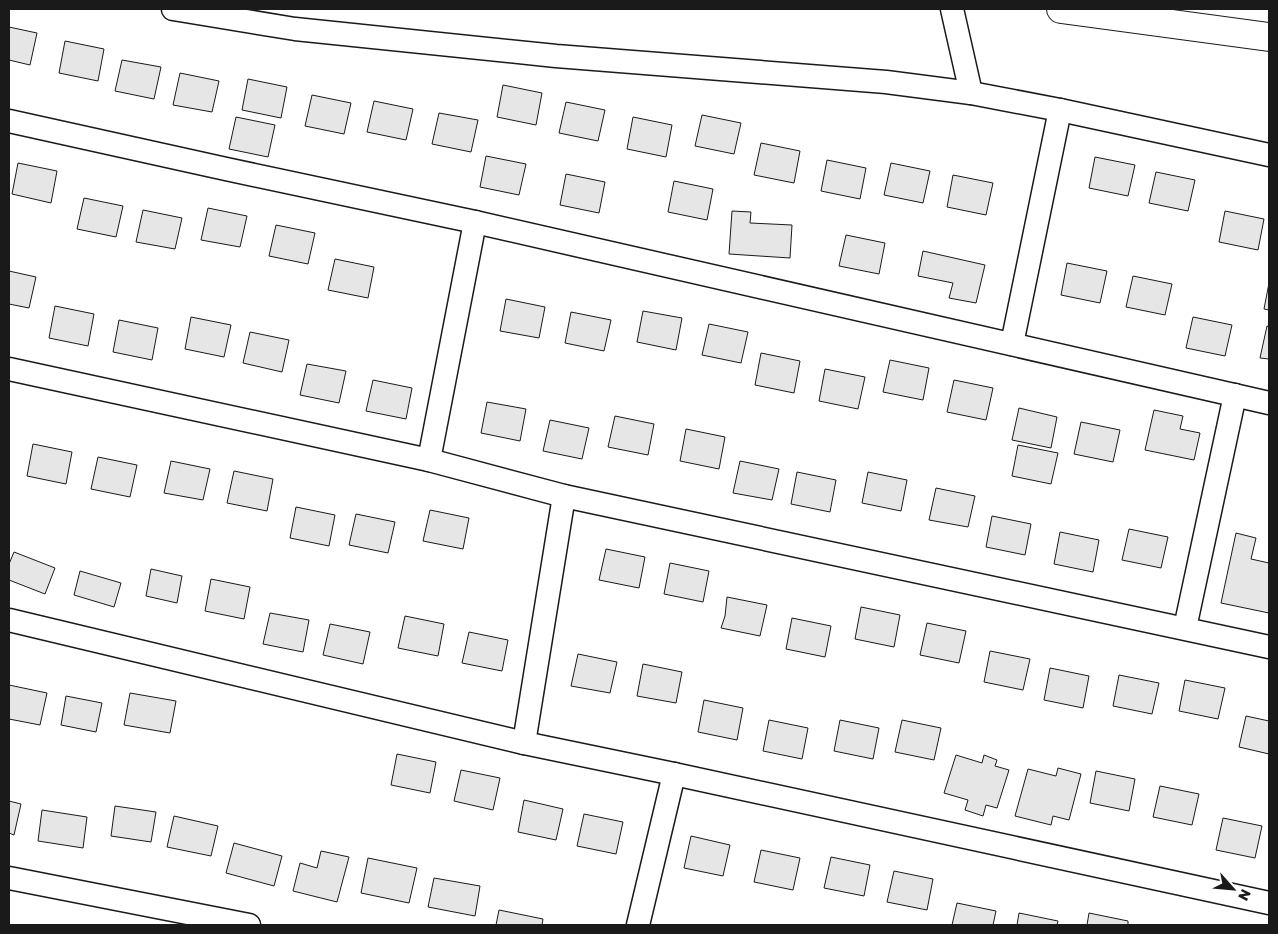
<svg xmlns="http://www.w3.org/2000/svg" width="1278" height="934" viewBox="0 0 1278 934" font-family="'Golos Text',sans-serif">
<rect width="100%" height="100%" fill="#fff"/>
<g fill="#e6e6e6" stroke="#1a1a1a">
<polygon points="9,27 37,33 30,65 9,60"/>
<polygon points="65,41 104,49 98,81 59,73"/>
<polygon points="122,60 161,67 154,99 115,91"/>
<polygon points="180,73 219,81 212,112 173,105"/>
<polygon points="248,79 287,87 281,118 242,110"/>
<polygon points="503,85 542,93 536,125 497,117"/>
<polygon points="312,95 351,103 344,134 305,126"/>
<polygon points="374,101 413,109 406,140 367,132"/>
<polygon points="566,102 605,110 598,141 559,133"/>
<polygon points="439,113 478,120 471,152 432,144"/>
<polygon points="702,115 741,123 734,154 695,146"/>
<polygon points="236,117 275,125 268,157 229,149"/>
<polygon points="633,117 672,125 666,157 627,149"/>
<polygon points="761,143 800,151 794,183 754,175"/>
<polygon points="486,156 526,164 519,195 480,187"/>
<polygon points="1095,157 1135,165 1128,196 1089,188"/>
<polygon points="827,160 866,168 860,199 821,191"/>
<polygon points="18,163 57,171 51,203 12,194"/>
<polygon points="891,163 930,171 923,203 884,195"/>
<polygon points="1156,172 1195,180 1188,211 1149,203"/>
<polygon points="566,174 605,182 599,213 560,205"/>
<polygon points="953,175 993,183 986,215 947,207"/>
<polygon points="674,181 713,189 707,220 668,212"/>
<polygon points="84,198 123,206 116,237 77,229"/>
<polygon points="208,208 247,216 240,247 201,240"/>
<polygon points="143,210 182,218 175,249 136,242"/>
<polygon points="732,211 751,212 750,223 792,225 790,258 729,254"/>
<polygon points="1225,211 1264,219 1258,250 1219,242"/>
<polygon points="276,225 315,233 308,264 269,256"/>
<polygon points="846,235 885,243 879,274 839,266"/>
<polygon points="923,251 985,265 976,303 949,298 953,283 918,276"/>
<polygon points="335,259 374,267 368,298 328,290"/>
<polygon points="1067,263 1107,271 1100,303 1061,295"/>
<polygon points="9,271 36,277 29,308 9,304"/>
<polygon points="1133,276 1172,284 1165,315 1126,307"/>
<polygon points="1269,283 1269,310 1264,309"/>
<polygon points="506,299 545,307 539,338 500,331"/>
<polygon points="55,306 94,314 88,346 49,338"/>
<polygon points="643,311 682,318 676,350 637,342"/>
<polygon points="571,312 611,320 604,351 565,343"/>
<polygon points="191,317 231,325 224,357 185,349"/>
<polygon points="1193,317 1232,325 1225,356 1186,348"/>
<polygon points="119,320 158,328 152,360 113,352"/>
<polygon points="709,324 748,332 741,363 702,355"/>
<polygon points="1267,326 1269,327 1269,359 1260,358"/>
<polygon points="250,332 289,340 282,372 243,363"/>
<polygon points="761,353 800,361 794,393 755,385"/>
<polygon points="890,360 929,368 923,400 883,392"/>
<polygon points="307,364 346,371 339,403 300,395"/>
<polygon points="825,369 865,377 858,409 819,401"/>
<polygon points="373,380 412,388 406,419 366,411"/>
<polygon points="954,380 993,388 986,420 947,412"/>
<polygon points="487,402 526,409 520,441 481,433"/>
<polygon points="1019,408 1057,417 1051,448 1012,440"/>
<polygon points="1154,410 1183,416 1180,429 1200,433 1194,460 1145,450"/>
<polygon points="615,416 654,424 648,455 608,447"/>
<polygon points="550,420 589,428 582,459 543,451"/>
<polygon points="1081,422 1120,430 1113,462 1074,454"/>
<polygon points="686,429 725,437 719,469 680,461"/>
<polygon points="33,444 72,452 66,484 27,476"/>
<polygon points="1018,445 1058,453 1051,484 1012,476"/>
<polygon points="98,457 137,465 130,497 91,489"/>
<polygon points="171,461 210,469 203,500 164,493"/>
<polygon points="740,461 779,469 772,500 733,493"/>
<polygon points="234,471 273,479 267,511 227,503"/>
<polygon points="797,472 836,480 830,512 791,504"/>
<polygon points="868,472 907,480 901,511 862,503"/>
<polygon points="936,488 975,496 968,527 929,520"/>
<polygon points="296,507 335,515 329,546 290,538"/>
<polygon points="430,510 469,518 463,549 423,541"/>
<polygon points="356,514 395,522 388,553 349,545"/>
<polygon points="992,516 1031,524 1025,555 986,547"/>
<polygon points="1129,529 1168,537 1161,568 1122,560"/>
<polygon points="1060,532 1099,540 1093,572 1054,564"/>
<polygon points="1236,533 1256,538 1251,559 1269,563 1269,613 1221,603"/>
<polygon points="606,549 645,557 639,588 599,580"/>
<polygon points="14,552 55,568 45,594 9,580 9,564"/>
<polygon points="670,563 709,571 703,602 664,594"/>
<polygon points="151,569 182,576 177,603 146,596"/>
<polygon points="80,571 121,583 114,607 74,595"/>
<polygon points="211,579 250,587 244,619 205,611"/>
<polygon points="727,597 767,605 760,636 721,628 725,616"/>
<polygon points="861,607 900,615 894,647 855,639"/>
<polygon points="270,613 309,620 303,652 263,644"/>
<polygon points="405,616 444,624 438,656 398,648"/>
<polygon points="792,618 831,626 825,657 786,649"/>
<polygon points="927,623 966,631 959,663 920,655"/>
<polygon points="330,624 370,632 363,664 323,655"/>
<polygon points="469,632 508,640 502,671 462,663"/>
<polygon points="990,651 1030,659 1023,690 984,682"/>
<polygon points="578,654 617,662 610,693 571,686"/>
<polygon points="643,664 682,672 676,703 637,696"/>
<polygon points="1050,668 1089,676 1083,708 1044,700"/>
<polygon points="1119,675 1159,683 1152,714 1113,706"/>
<polygon points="1185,680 1225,688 1218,719 1179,711"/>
<polygon points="9,685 47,693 40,725 9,719"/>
<polygon points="130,693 176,701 170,733 124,725"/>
<polygon points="66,696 102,703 96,732 61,725"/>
<polygon points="704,700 743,708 737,740 698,732"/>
<polygon points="1246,716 1269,721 1269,754 1239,747"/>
<polygon points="769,720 808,728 802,759 763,751"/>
<polygon points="840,720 879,728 873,759 834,751"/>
<polygon points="902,720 941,728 934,760 895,752"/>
<polygon points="397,754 436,762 430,793 391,785"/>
<polygon points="956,755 982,763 984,755 997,760 995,766 1009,770 997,808 986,805 983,816 965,810 968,800 944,793"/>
<polygon points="1058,768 1081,774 1069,820 1053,816 1051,825 1015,816 1028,769 1056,776"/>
<polygon points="461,770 500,778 493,810 454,801"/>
<polygon points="1096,771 1135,779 1129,811 1090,803"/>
<polygon points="1160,786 1199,794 1192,825 1153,817"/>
<polygon points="524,800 563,809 556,840 518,832"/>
<polygon points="9,801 21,804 14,835 9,833"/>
<polygon points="115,806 156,812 151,842 111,836"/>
<polygon points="42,810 87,817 83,848 38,841"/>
<polygon points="584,814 623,822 616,854 577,846"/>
<polygon points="174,816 218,826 211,856 167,847"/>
<polygon points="1223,818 1262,826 1255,858 1216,850"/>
<polygon points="691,836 730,845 723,876 684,868"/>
<polygon points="234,843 282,856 274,886 226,873"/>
<polygon points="761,850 800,858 793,890 754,882"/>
<polygon points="321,851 349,857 337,902 293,891 300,863 317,868"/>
<polygon points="831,857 870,865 864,896 824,888"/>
<polygon points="368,858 417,868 409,903 361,893"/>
<polygon points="894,871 933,879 927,910 887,902"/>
<polygon points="434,878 480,886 475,916 428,907"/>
<polygon points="957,903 996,911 993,925 952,925"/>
<polygon points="499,910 543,919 542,925 496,925"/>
<polygon points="1019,913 1058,921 1057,925 1017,925"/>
<polygon points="1089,913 1128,921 1128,925 1087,925"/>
</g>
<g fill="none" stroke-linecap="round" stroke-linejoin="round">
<defs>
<g id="street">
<polyline points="173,9 295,29 556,56 886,82 971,93 1060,110 1269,155"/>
<polyline points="952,9 971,93"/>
<polyline points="9,121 226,169 475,222 1269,403"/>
<polyline points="1012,344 1060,110"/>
<polyline points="9,369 429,460 564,496 1269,647"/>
<polyline points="429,460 475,222"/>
<polyline points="9,620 524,743 674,774 1269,903"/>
<polyline points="1185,628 1235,395"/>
<polyline points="524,743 564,496"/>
<polyline points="9,878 249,925"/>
<polyline points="638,925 674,774"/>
</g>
<polyline id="secondary" points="1061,9 1269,37"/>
</defs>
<use href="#street" stroke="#1a1a1a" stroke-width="25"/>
<use href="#secondary" stroke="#1a1a1a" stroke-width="30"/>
<use href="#street" stroke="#fff" stroke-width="22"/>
<use href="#secondary" stroke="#fff" stroke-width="28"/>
</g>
<rect width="1278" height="934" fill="none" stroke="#1a1a1a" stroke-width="20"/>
<g transform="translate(1233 889) rotate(117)" stroke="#ffffff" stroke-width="4" paint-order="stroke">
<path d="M0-4L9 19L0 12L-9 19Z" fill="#1a1a1a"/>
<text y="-8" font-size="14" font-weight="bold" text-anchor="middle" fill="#1a1a1a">N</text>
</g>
</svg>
